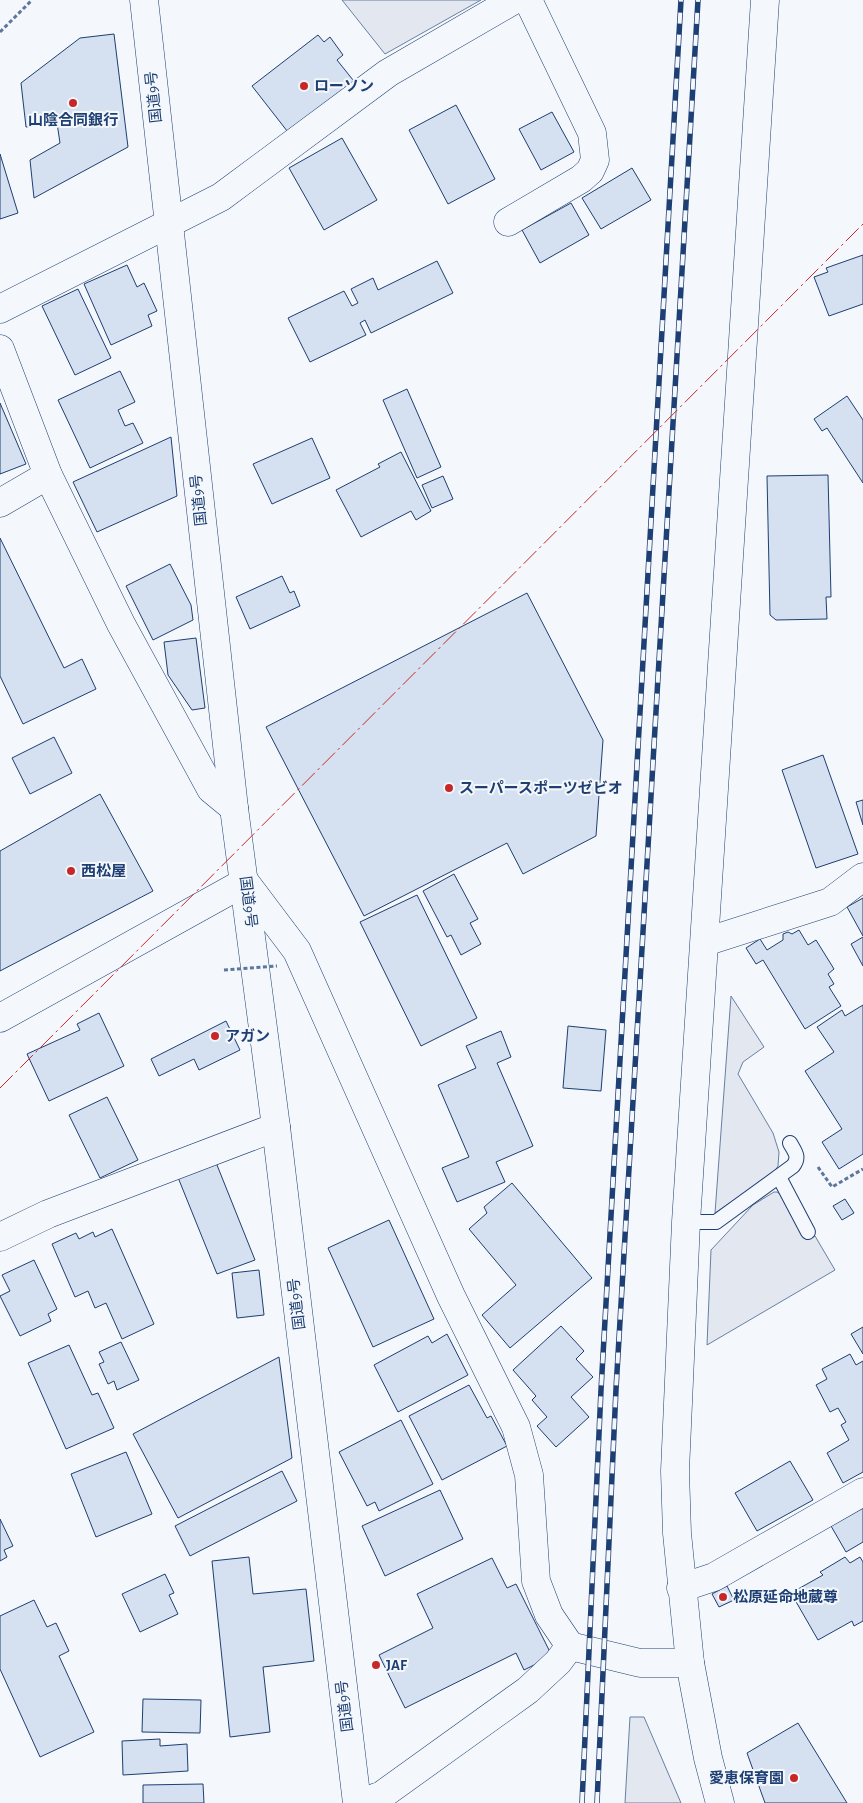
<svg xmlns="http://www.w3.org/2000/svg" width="863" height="1803" viewBox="0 0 863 1803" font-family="'Alegreya Sans','Noto Sans JP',sans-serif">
<rect width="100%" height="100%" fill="#f4f7fb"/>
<g fill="#e3e8f0" stroke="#687fa3">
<polygon points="342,0 481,0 385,54"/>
<polygon points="731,996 764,1047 743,1062 738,1074 773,1133 779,1152 778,1166 773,1174 715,1213"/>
<polygon points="774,1192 777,1192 785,1197 807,1237 815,1236 835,1270 707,1345 711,1250 753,1205"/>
<polygon points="630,1717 644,1717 681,1803 625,1803"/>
</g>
<g fill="#d5e0f0" stroke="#1d3f73">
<polygon points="114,34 128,147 34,198 30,160 60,143 57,123 26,127 21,83 80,38"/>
<polygon points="318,35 324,42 330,37 343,55 337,60 357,85 291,136 252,86"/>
<polygon points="456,105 495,179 448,204 409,130"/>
<polygon points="552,112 574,152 541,170 519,129"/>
<polygon points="342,138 377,200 324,230 289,168"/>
<polygon points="0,154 18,213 0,219"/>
<polygon points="632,168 651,200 601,229 582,198"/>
<polygon points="571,203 589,235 540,263 522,230"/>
<polygon points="863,255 863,304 829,316 814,277 828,272 826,268"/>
<polygon points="437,261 453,293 371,333 365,320 360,323 366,335 310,362 288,318 344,291 352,306 358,303 351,289 373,278 378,290"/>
<polygon points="127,265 137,287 144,283 157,311 148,315 152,326 111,345 84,284"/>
<polygon points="78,289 111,358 75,375 42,306"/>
<polygon points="120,371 135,402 118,410 125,426 133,423 143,443 90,468 58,400"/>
<polygon points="407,389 441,467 417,478 383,400"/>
<polygon points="847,396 863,420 863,483 827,428 822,431 814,419"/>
<polygon points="0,403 26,464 0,474"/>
<polygon points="171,437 177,496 97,532 73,482"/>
<polygon points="312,438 330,478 272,504 253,464"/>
<polygon points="401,452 431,511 416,520 411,511 361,537 336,490 380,467 378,464"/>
<polygon points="828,475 831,597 826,597 827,619 776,620 770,615 767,476"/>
<polygon points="443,476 453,499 432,508 422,485"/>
<polygon points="0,538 64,668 82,659 96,689 23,724 0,676"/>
<polygon points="170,564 191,605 193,620 153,640 126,586"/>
<polygon points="282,576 290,593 294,591 300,606 250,629 236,597"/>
<polygon points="527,593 603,740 596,836 523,874 507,843 364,916 266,727"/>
<polygon points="196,638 205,708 192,710 168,675 164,642"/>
<polygon points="54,737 72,773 30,794 12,758"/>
<polygon points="823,755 858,854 816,868 782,770"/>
<polygon points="100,794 153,891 0,971 0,851"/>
<polygon points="863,800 863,825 856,802"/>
<polygon points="454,874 478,919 470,923 481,944 461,955 451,935 447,937 423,891"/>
<polygon points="417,895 477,1018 421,1046 360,922"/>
<polygon points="863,898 863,936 847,907"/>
<polygon points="799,930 808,945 816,940 834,969 828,974 834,984 829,987 841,1006 805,1029 763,960 756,964 746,948 760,939 767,950 783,940 783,934 788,932 792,934"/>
<polygon points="863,937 863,966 851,944"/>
<polygon points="863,1005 863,1154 839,1169 822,1142 842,1129 805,1071 834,1052 817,1027 842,1010 845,1016"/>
<polygon points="99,1013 124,1066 49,1101 27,1054 80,1030 77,1024"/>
<polygon points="226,1021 240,1050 199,1070 194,1059 159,1076 151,1059"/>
<polygon points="568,1026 606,1030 601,1091 563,1088"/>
<polygon points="501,1031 511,1057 497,1063 533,1146 496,1162 505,1182 457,1202 442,1168 469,1157 438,1085 476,1068 466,1046"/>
<polygon points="107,1097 138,1160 100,1178 69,1115"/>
<polygon points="215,1160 255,1260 217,1274 177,1175"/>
<polygon points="512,1183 592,1278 510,1348 482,1315 516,1285 469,1229 487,1213 484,1207"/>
<polygon points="845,1199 854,1213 842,1220 833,1206"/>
<polygon points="389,1220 434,1319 373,1347 328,1248"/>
<polygon points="112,1229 154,1324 122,1339 106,1303 95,1308 88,1291 75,1297 52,1244 76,1233 79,1239 93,1232 95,1237"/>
<polygon points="34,1260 57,1309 48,1314 51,1321 20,1336 0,1296 10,1291 2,1275"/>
<polygon points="259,1270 264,1315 237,1318 232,1273"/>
<polygon points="561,1326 584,1351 576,1359 593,1377 571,1397 589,1417 556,1447 537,1426 547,1417 532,1400 536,1396 513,1370"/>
<polygon points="863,1327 863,1354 851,1334"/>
<polygon points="447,1334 468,1375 398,1412 374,1365 428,1336 432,1343"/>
<polygon points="121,1342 139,1380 117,1390 114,1381 108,1384 99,1364 104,1362 99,1352"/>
<polygon points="69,1345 92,1395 98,1393 114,1428 66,1449 28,1363"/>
<polygon points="850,1354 856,1365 863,1361 863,1472 843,1483 827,1453 849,1440 841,1425 846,1422 838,1408 830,1412 816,1385 827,1379 822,1369"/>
<polygon points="279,1357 292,1458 178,1518 133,1434"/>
<polygon points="469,1385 487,1418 491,1416 507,1446 442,1480 409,1416"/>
<polygon points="401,1420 433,1484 379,1511 375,1502 367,1506 339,1452"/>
<polygon points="126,1452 152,1514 96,1537 71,1474"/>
<polygon points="790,1461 813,1500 757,1531 735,1493"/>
<polygon points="282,1471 297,1501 190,1556 175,1526"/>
<polygon points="440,1490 463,1539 385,1576 362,1526"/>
<polygon points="863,1507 863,1542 846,1552 831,1526"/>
<polygon points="0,1519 13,1546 4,1550 7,1557 0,1561"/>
<polygon points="249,1557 253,1594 306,1589 314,1661 263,1667 270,1732 230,1737 212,1561"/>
<polygon points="845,1557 850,1563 860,1557 863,1562 863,1621 854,1626 852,1621 818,1640 791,1593 823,1575 820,1572"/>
<polygon points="492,1558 507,1588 516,1584 552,1656 524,1670 516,1653 405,1708 379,1655 433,1628 417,1594"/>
<polygon points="165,1574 174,1593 169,1595 178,1614 140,1632 122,1594"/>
<polygon points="727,1586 734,1600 719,1607 712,1594"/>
<polygon points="34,1600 47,1627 56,1623 69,1651 59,1656 94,1732 40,1757 0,1669 0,1616"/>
<polygon points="143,1699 201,1700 200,1733 142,1732"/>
<polygon points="798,1723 847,1803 765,1803 747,1753"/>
<polygon points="160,1739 160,1746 187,1744 188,1771 123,1775 122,1741"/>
<polygon points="203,1784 204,1803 143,1803 143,1785"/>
</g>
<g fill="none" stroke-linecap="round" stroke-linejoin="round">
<defs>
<g id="service">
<polyline points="779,1177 808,1232"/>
<path d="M 686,1222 L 716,1222 L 793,1166 C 800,1157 795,1152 790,1143"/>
</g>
<g id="minor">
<polyline points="508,222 581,179 590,171 595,160 592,133 528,0"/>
<polyline points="0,309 221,197 388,73 514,0"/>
<polyline points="0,349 48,475 121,624 211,789 234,808"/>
<polyline points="0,503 48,475"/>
<polyline points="705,942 830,902 863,877"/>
<polyline points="0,1018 245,882 297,951 451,1296 516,1427 529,1475 536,1581 549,1615 570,1646 558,1662 528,1690 382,1795 361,1803"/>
<polyline points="0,1237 48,1214 276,1127"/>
<polyline points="681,1588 714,1577 863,1492"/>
</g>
<g id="tertiary">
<polyline points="570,1646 640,1663 690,1663"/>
<polyline points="720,1803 708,1758 690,1663 677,1533 675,1471 686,1222 765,0"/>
</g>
<polyline id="trunk" points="144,0 234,808 276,1127 357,1803"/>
</defs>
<use href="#service" stroke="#1d3f73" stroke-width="16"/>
<use href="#minor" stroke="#1d3f73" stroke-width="29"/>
<use href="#tertiary" stroke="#1d3f73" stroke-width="29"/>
<use href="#trunk" stroke="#1d3f73" stroke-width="29"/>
<g stroke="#5e769c" stroke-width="3" stroke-dasharray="4 2.5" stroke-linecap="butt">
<polyline points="0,32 32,0"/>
<polyline points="818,1167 832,1187 863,1169"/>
</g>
<use href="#service" stroke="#f4f7fb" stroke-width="14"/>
<use href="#minor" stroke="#f4f7fb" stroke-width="28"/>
<use href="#tertiary" stroke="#f4f7fb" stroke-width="28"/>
<use href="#trunk" stroke="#f4f7fb" stroke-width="28"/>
<defs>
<g id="rail">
<polyline points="582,1803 601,1390 681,0"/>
<polyline points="597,1803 616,1389 698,0"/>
</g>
</defs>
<use href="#rail" stroke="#1d3f73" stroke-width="5.5"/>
<use href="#rail" stroke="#f4f7fb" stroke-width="4" stroke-dasharray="11" stroke-linecap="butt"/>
<polyline stroke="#5e769c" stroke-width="3" stroke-dasharray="4 2.5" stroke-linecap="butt" points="224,970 277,966"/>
<polyline stroke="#c62828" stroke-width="1" stroke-dasharray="18 4 2.5 4" stroke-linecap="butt" points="0,1088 863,224"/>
</g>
<g fill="#c62828" stroke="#f4f7fb" stroke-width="2">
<circle cx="304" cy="86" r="5"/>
<circle cx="73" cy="103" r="5"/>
<circle cx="449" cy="788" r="5"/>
<circle cx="71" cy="871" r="5"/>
<circle cx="215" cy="1036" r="5"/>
<circle cx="723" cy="1597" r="5"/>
<circle cx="376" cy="1665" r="5"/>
<circle cx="794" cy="1778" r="5"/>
</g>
<g text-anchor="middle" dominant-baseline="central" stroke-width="4" stroke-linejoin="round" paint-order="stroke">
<g font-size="15" font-weight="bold" fill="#1d3f73" stroke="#f4f7fb" text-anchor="start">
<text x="314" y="86">ローソン</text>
<text x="73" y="120" text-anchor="middle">山陰合同銀行</text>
<text x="459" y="788">スーパースポーツゼビオ</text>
<text x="81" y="871">西松屋</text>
<text x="225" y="1036">アガン</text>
<text x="733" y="1597">松原延命地蔵尊</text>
<text x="386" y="1665">JAF</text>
<text x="784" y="1778" text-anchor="end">愛恵保育園</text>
</g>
<g font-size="15" fill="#1d3f73" stroke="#f4f7fb">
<text transform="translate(154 97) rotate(-96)">国道9号</text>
<text transform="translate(199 500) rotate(-96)">国道9号</text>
<text transform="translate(248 902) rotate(83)">国道9号</text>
<text transform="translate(297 1304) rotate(-97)">国道9号</text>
<text transform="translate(345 1706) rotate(-97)">国道9号</text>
</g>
</g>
</svg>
